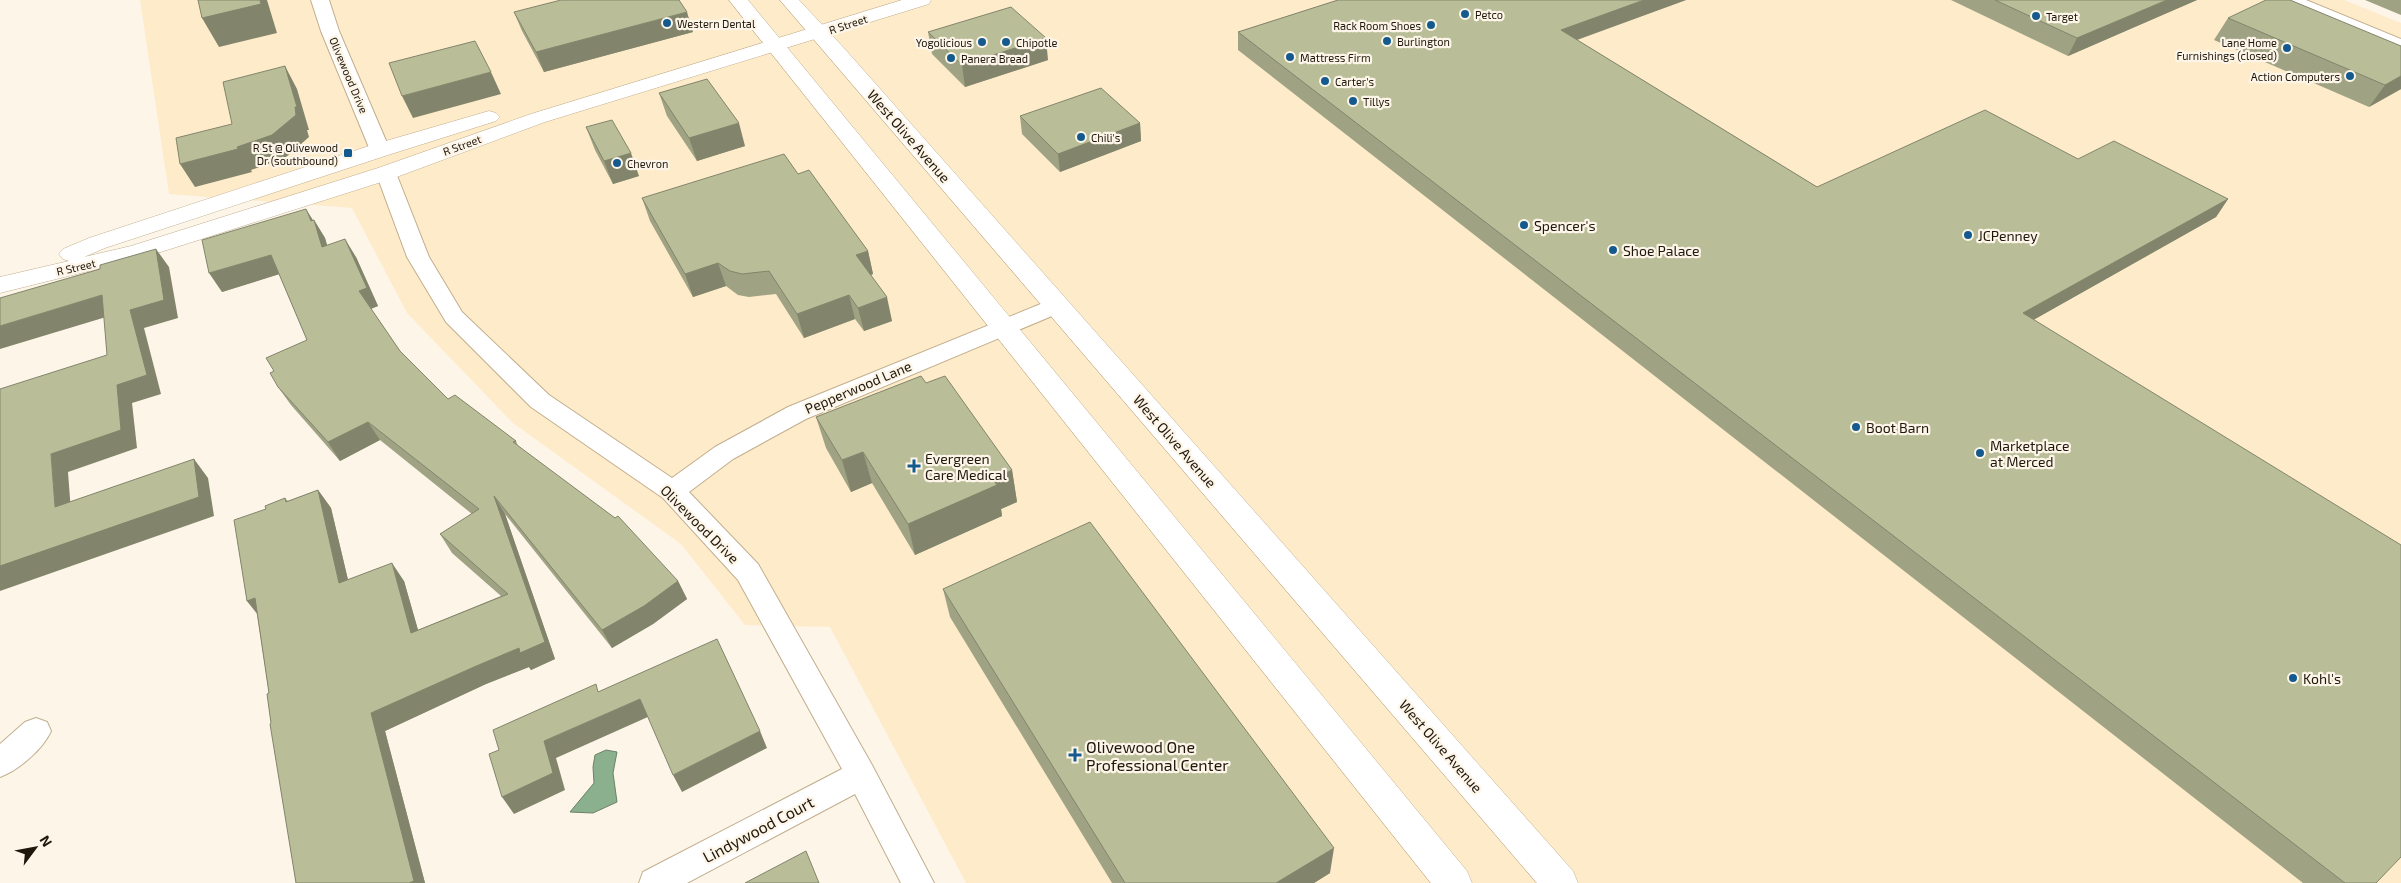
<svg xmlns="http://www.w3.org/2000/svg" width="2401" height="883" viewBox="0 0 2401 883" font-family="'Exo 2',sans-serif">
<rect width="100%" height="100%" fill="#fdf5e8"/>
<polygon fill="#feebca" points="140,0 2344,0 2401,23 2401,883 966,883 830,627 745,625 681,544 513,423 407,313 352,208 169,194"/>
<polygon fill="#8bb08e" stroke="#6b8267" points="606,750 617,752 613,773 617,802 593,813 570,812 594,783 593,767 595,755"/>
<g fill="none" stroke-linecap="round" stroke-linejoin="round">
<defs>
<g id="minor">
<polygon points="311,0 329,0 339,31 390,150 387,154 380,156 373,154 370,150 321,31"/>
<polygon points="2282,0 2306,0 2401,39 2401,50 2285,4"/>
<polygon points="386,167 393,169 396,173 429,257 462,312 549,395 672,478 715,447 788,407 1048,301 1056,299 1064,301 1067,306 1064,311 806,419 733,459 689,492 758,564 872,765 934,883 901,883 855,794 687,883 639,883 643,872 842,769 738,580 663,498 531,407 446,322 407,257 376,173 379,169"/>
<path d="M 36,718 L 47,722 L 51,731 C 43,749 19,770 0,777 L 0,744 L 25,722 Z"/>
</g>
<polygon id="tertiary" points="902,0 931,0 929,4 545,122 394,178 145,257 0,293 0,277 69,261 63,259 59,254 63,249 89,238 372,145 489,111 496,113 500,117 496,121 388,155 105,248 84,257 131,246 378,168 531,114"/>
<g id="secondary">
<polygon points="729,0 748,0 1467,871 1472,883 1431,883"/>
<polygon points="780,0 799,0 843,47 1573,871 1578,883 1537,883"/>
</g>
</defs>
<use href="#minor" stroke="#c1ae8d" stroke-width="2"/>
<use href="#tertiary" stroke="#c1ae8d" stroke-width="1"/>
<use href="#secondary" stroke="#c1ae8d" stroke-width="1"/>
<use href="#minor" fill="#fff" fill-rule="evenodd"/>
<use href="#tertiary" fill="#fff" fill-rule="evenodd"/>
<use href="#secondary" fill="#fff" fill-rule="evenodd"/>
</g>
<g fill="#9fa384">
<polygon points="1338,0 1686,0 1577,40 1817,187 2078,159 2228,199 2216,217 2033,320 2376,883 2303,883 1238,50 1238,32"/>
<polygon points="1951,0 2197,0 2068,56"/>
<polygon points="2365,0 2401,0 2401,15"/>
<polygon points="514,12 693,32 544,72 522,31"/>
<polygon points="2228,18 2401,46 2401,89 2369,107 2214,40"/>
<polygon points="928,32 1048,60 965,87 932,54"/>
<polygon points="659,93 745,146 697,161 667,116"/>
<polygon points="1020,116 1140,123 1141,141 1060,172 1022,134"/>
<polygon points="586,127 639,176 613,184 595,150"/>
<polygon points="798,174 868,251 873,274 871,275 892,321 864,331 855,319 804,338 776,294 749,297 738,295 726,286 693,297 650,221 642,198"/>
<polygon points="313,220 314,220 325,238 327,245 356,257 378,306 371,309 400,351 448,399 516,441 518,446 678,581 687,599 653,624 612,648 505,514 555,659 531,670 529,667 486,684 385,731 425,883 296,883 271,723 269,693 257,614 247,601 266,509 285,498 288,501 318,490 331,508 348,580 404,581 418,630 501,596 452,553 440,534 472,514 380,440 340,461 291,405 278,387 274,371 307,340 279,274 222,292"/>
<polygon points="926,383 1012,470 1017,502 1001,509 1002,516 915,555 872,483 851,492 826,448 816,417"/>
<polygon points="943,589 1330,873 1314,883 1112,883 950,617"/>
</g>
<g fill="#82856b">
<polygon points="260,0 267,0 277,33 219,47 202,18"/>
<polygon points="1644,0 1686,0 1557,47 1561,30"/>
<polygon points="2167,0 2197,0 2068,56 2077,38"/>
<polygon points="687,12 693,32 544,72 536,52"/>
<polygon points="1046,38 1048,60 965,87 962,65"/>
<polygon points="285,66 297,89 309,130 307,130 309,137 285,158 251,170 252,172 195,187 180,164 237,147"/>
<polygon points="491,72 501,94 413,118 402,96"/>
<polygon points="2401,76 2401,89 2369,107 2385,85"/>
<polygon points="739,123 745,146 697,161 689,138"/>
<polygon points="1140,123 1141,141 1060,172 1058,154"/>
<polygon points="631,153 639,176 613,184 604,161"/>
<polygon points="2228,199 2216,217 2012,332 2023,313"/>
<polygon points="306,209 316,225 314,220 325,238 333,266 322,247"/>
<polygon points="345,239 356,257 378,306 370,309 359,291"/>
<polygon points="156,249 169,267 178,318 144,328 161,394 132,403 137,448 68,472 72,525 55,507 51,454 117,385 130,310"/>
<polygon points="868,251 873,274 862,278 856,255"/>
<polygon points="271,255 283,273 222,292 209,273"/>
<polygon points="718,263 726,286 693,297 685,274"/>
<polygon points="102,295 116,314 0,349 0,326"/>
<polygon points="849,295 855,319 804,338 797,314"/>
<polygon points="887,297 892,321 864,331 858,308"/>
<polygon points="368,422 380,440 340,461 328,442"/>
<polygon points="863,452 872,483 851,492 842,460"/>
<polygon points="194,459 208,478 214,516 0,591 0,566"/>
<polygon points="1012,470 1017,502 1001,509 1002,516 915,555 908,524 993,479"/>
<polygon points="318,490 331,508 353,601 339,583"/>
<polygon points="494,496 505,514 555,659 531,670 529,667 486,684 385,731 425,883 409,883 371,713 474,667 519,648"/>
<polygon points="392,563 404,581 424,651 411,633"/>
<polygon points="678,581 687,599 653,624 612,648 602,630"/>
<polygon points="255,598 262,619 247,601"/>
<polygon points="640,699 650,716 556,758 565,790 514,814 502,797 544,741"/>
<polygon points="760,731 767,748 682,792 673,775"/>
<polygon points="1334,848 1330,873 1314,883 1276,883"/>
</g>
<g fill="#b9be99" stroke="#82856b">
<polygon points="198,0 260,0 261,4 202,18"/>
<polygon points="561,0 679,0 687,12 536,52 514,12"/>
<polygon points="1338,0 1644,0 1561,30 1817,187 1985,110 2078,159 2114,141 2228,199 2023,313 2401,545 2401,857 2376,883 2345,883 1238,32"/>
<polygon points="1995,0 2167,0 2077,38"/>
<polygon points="2266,0 2290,0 2401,46 2401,76 2385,85 2228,18"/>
<polygon points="1011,7 1046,38 962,65 928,32"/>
<polygon points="475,41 491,72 402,96 389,63"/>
<polygon points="285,66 297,107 295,107 296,115 272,135 237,147 238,149 180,164 176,138 232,124 223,82"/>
<polygon points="707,79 739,123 689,138 659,93"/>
<polygon points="1101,88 1140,123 1058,154 1020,116"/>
<polygon points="612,120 631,153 604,161 586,127"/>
<polygon points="784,154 798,174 809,170 868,251 856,255 887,297 858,308 849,295 797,314 769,271 742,274 730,271 718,263 685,274 642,198"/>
<polygon points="306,209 311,221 314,220 322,247 345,239 367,288 359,291 400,351 448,399 455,395 516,441 513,442 615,518 618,516 678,581 644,606 602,630 494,496 545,642 520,653 519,648 474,667 371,713 414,881 409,883 296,883 270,724 271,723 267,694 269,693 255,598 247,601 234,520 266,509 265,506 285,498 286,502 318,490 339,583 392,563 411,633 508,594 440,534 479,509 368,422 328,442 278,387 270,373 274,371 266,358 307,340 271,255 209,273 202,240"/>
<polygon points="156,249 164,300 130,310 147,375 117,385 121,430 51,454 55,507 194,459 199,497 0,566 0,389 107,355 102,295 0,326 0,298 100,269 100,265"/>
<polygon points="921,376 926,383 945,376 1012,470 993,479 997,485 908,524 863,452 842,460 816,417"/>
<polygon points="1090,522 1334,848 1276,883 1125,883 943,589"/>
<polygon points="717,639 760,731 673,775 640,699 544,741 553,773 502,797 489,754 499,750 493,730 596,684 598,692"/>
<polygon points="806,851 819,883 745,883"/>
</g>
<g fill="#145a8e" stroke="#fdf5e8" stroke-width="2">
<circle cx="1465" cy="14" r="5"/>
<circle cx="2036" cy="16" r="5"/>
<circle cx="667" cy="23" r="5"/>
<circle cx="1431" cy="25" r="5"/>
<circle cx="1387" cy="41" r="5"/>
<circle cx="982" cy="42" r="5"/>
<circle cx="1006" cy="42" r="5"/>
<circle cx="2287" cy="48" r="5"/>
<circle cx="1290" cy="57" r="5"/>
<circle cx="951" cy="58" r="5"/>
<circle cx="2350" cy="76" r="5"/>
<circle cx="1325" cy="81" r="5"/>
<circle cx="1353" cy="101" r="5"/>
<circle cx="1081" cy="137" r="5"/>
<rect x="343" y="148" width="10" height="10" rx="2.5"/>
<circle cx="617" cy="163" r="5"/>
<circle cx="1524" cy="225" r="5"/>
<circle cx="1968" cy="235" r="5"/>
<circle cx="1613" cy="250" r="5"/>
<circle cx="1856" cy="427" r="5"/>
<circle cx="1980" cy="453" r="5"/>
<path d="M911.5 458.5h5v5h5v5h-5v5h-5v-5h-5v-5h5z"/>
<circle cx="2293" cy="678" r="5"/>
<path d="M1072.5 747.5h5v5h5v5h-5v5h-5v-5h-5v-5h5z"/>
</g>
<g text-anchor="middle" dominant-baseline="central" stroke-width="4.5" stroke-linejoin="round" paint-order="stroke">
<g font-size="11" fill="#1f170b" stroke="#fdf5e8" text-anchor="start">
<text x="1475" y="14">Petco</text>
<text x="2046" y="16">Target</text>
<text x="677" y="23">Western Dental</text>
<text x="1421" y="25" text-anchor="end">Rack Room Shoes</text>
<text x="1397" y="41">Burlington</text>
<text x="972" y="42" text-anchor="end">Yogolicious</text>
<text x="1016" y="42">Chipotle</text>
<text x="2277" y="42" text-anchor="end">Lane Home<tspan x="2277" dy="13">Furnishings (closed)</tspan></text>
<text x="1300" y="57">Mattress Firm</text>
<text x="961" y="58">Panera Bread</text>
<text x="2340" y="76" text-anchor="end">Action Computers</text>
<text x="1335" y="81">Carter's</text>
<text x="1363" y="101">Tillys</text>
<text x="1091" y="137">Chili's</text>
<text x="338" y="147" text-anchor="end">R St @ Olivewood<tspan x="338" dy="13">Dr (southbound)</tspan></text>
<text x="627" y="163">Chevron</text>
</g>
<g font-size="11" fill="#1f170b" stroke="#fdf5e8">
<text transform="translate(848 24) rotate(-18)">R Street</text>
<text transform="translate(349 75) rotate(67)">Olivewood Drive</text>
<text transform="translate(462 145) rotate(-20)">R Street</text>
<text transform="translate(76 267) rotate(-13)">R Street</text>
</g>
<g font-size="14" fill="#1f170b" stroke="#fdf5e8">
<text transform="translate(909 136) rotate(49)">West Olive Avenue</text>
<text transform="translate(858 387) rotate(-23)">Pepperwood Lane</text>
<text transform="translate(1175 441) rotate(49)">West Olive Avenue</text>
<text transform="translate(700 524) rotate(45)">Olivewood Drive</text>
<text transform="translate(1441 746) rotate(49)">West Olive Avenue</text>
</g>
<g font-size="14" fill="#1f170b" stroke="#fdf5e8" text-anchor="start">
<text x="1534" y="225">Spencer's</text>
<text x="1978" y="235">JCPenney</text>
<text x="1623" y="250">Shoe Palace</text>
<text x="1866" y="427">Boot Barn</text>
<text x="1990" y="445">Marketplace<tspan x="1990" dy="16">at Merced</tspan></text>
<text x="925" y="458">Evergreen<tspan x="925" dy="16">Care Medical</tspan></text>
<text x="2303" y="678">Kohl's</text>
</g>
<g font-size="16" fill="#1f170b" stroke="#fdf5e8" text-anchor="start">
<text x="1086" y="746">Olivewood One<tspan x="1086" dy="18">Professional Center</tspan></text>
</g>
<g font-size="16" fill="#1f170b" stroke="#fdf5e8">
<text transform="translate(758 829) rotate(-28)">Lindywood Court</text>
</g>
</g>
<g transform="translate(35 848) rotate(58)" stroke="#fdf5e8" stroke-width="4" paint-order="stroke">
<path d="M0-4L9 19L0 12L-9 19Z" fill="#1f170b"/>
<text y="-8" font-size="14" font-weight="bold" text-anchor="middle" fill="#1f170b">N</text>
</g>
</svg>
